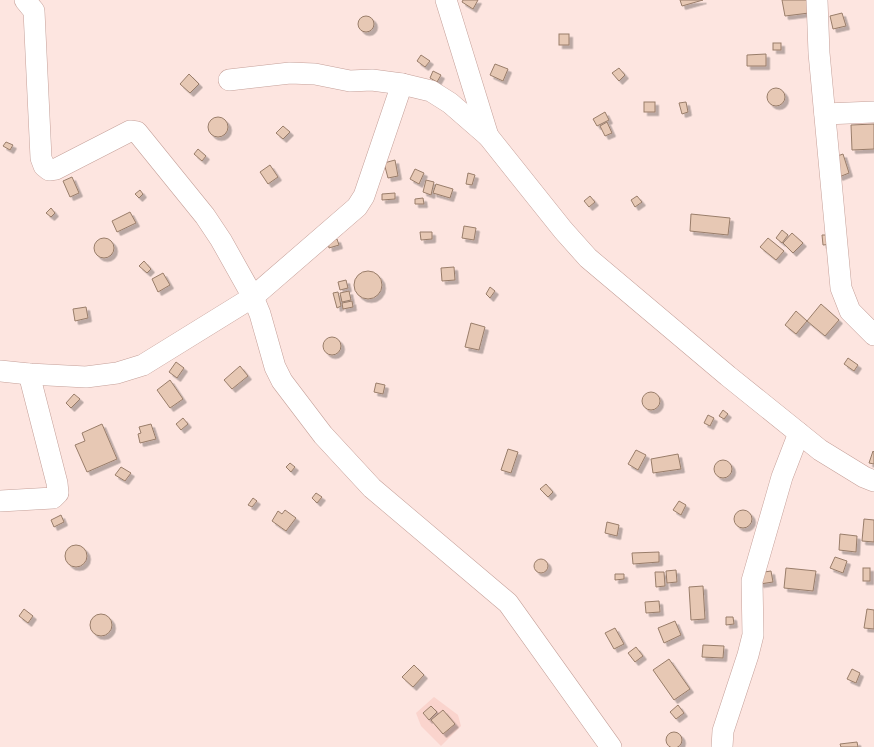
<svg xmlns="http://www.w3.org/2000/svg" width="874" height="747" viewBox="0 0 874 747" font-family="'Public Sans',sans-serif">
<defs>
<filter id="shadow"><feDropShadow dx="3.5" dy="3.5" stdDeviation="0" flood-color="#0004"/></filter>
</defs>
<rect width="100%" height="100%" fill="#fde5e0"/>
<polygon fill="#fad4cd" points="434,697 458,715 461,726 441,746 421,726 416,713"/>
<g fill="#e7c8b4" stroke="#997d6a" filter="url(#shadow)">
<polygon points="463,0 478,0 473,9 462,2"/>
<polygon points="680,0 703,0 682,6"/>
<polygon points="782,0 807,0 809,13 785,16"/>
<polygon points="842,13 846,26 833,29 830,16"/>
<circle cx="366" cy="24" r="8"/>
<rect x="559" y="34" width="10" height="11"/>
<rect x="773" y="43" width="8" height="7"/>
<polygon points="766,54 766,66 747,66 747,55"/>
<polygon points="421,55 430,61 425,67 417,61"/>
<polygon points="495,64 508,69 503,81 490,75"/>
<polygon points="619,68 625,75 619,81 612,73"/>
<polygon points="433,71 441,75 437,82 430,78"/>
<polygon points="189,74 199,84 190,93 180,84"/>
<circle cx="776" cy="97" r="9"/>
<rect x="644" y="102" width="11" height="10"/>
<polygon points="686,102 688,112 682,114 679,103"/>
<polygon points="605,112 609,120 597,126 593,119"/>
<circle cx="218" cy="127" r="10"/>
<polygon points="607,122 612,133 605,136 600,126"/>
<polygon points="874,124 874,149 852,150 851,125"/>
<polygon points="283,126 290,132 283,139 276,133"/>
<polygon points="6,142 13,145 10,150 3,146"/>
<polygon points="198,149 206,156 202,161 194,154"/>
<polygon points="843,154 849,173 839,177 832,158"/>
<polygon points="395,160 398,176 388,178 384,163"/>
<polygon points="270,165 278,177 268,184 260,172"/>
<polygon points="415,169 424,173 419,184 410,179"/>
<polygon points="468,173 475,175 472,185 466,184"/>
<polygon points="72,177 79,193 70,197 63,181"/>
<polygon points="426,180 434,182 431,195 423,192"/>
<polygon points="436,184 453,189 450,198 433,193"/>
<polygon points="140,190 143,194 139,198 135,194"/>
<polygon points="395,193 395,199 382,200 382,194"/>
<polygon points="590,196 595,202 589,207 584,201"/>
<polygon points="637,196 642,202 635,207 631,200"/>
<polygon points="423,198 424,204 415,204 415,199"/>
<polygon points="51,208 55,213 51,217 46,213"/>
<polygon points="130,212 136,223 117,232 112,221"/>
<polygon points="691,214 730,218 728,235 690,231"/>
<polygon points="464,226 476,228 474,240 462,238"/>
<polygon points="782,230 788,235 782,243 776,238"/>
<polygon points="420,232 432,232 432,239 421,240"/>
<polygon points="792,233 803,243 793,253 783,243"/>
<polygon points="822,235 833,235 833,244 823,245"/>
<circle cx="104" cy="248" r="10"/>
<polygon points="768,238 784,251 776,260 760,247"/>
<polygon points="337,239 339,245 329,248 328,241"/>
<polygon points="144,261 151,269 147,273 139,266"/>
<polygon points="454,267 455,280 442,281 441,268"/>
<circle cx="368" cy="285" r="14"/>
<polygon points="163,273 170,285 158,292 152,279"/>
<polygon points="346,280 348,288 340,290 338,282"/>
<polygon points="490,287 495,291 490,298 486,294"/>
<polygon points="349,291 351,300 342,302 340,293"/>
<polygon points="338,292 341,306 337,308 333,293"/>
<polygon points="352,301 353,307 343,309 342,303"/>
<polygon points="821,304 839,320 825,336 807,321"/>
<polygon points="86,307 88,318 75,321 73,309"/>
<polygon points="796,311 807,321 796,334 785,325"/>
<polygon points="471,323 485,327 479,350 465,347"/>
<circle cx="332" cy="346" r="9"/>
<polygon points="848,358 858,365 854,371 844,364"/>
<polygon points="176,362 184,368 177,378 169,372"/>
<polygon points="240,366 248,376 232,389 224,380"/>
<polygon points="170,380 183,399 170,408 157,390"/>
<polygon points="376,383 385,385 383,394 374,392"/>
<circle cx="651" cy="401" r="9"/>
<polygon points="74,394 80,399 71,408 66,403"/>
<polygon points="723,410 728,414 724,419 719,416"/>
<polygon points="708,415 714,418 710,426 704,423"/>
<polygon points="183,418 188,424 181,430 176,424"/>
<polygon points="102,424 117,459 87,472 75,445 85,441 82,433"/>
<polygon points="151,424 156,439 140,443 138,434 141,433 139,427"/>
<polygon points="508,449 518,452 511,473 501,470"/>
<polygon points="636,450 646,455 638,470 628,464"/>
<polygon points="873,451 874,452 874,464 869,463"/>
<polygon points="678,454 681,469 653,473 651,459"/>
<circle cx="723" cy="469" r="9"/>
<polygon points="290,463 295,467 291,472 286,467"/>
<polygon points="121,467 131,473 125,481 115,475"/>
<polygon points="546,484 553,492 548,497 540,489"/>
<polygon points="316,493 322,497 317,503 312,498"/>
<polygon points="253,498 257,501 252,507 248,505"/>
<polygon points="679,501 686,505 681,515 673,510"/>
<polygon points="285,510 296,518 286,531 272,521 278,511 282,514"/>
<circle cx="743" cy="519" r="9"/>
<polygon points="61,515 64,522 54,527 51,520"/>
<polygon points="864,519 874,520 874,542 862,541"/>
<polygon points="607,522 619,525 617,536 605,533"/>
<polygon points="840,534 857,536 856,552 839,550"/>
<circle cx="76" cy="556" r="11"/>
<polygon points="659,552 659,562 633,564 632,553"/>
<polygon points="835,557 847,561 843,573 830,568"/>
<circle cx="541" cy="566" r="7"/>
<polygon points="786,568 816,571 813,591 784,588"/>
<rect x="863" y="568" width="7" height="13"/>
<polygon points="676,570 677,582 667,583 666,571"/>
<polygon points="771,571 773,582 760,584 758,573"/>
<polygon points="655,572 664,572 665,586 656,587"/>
<polygon points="615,574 624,574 624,579 615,580"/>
<polygon points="703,586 705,619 691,620 689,587"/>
<polygon points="659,601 660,612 646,613 645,602"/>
<polygon points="24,609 33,616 28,623 19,616"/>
<polygon points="867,609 874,610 874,629 864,628"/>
<circle cx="101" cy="625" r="11"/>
<polygon points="726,617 733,617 734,624 726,625"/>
<polygon points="675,621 681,635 664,643 658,628"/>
<polygon points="615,628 624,644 614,649 605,633"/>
<polygon points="703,645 724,646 723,658 702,657"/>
<polygon points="636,647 643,656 635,662 628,653"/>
<polygon points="669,659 690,689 674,700 653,670"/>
<polygon points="414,665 424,675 413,687 402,677"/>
<polygon points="852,669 860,673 856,683 847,679"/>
<polygon points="678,705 684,713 676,719 670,712"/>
<polygon points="431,706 437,712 429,720 423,713"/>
<polygon points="443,710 455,724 443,734 431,720"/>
<circle cx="674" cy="740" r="8"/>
<polygon points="857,742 858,747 841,747 840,744"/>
</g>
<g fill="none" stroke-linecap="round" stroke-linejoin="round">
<defs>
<g id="minor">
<polyline points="25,0 34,11 41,158 44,166 49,170 56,169 130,131 137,132 205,216 221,240 253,297 260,314 275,367 282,381 323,435 372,488 508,603 611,747"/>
<polyline points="446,0 488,136"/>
<polyline points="817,0 819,53 841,288 850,311 874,335"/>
<polyline points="229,80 290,73 315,74 350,81 372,80 402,84 431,91 450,103 488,136 563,230 588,258 728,376 820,450 864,477 874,481"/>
<polyline points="825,114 874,112"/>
<polyline points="0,371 29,374 86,377 117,373 143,365 253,297 357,207 364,196 402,84"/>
<polyline points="0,501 53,498 58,493 57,483 29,374"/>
<polyline points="722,747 723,731 748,655 753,635 752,581 782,477 799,433"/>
</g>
</defs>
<use href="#minor" stroke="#c5a099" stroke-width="22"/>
<use href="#minor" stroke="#fff" stroke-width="21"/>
</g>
</svg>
